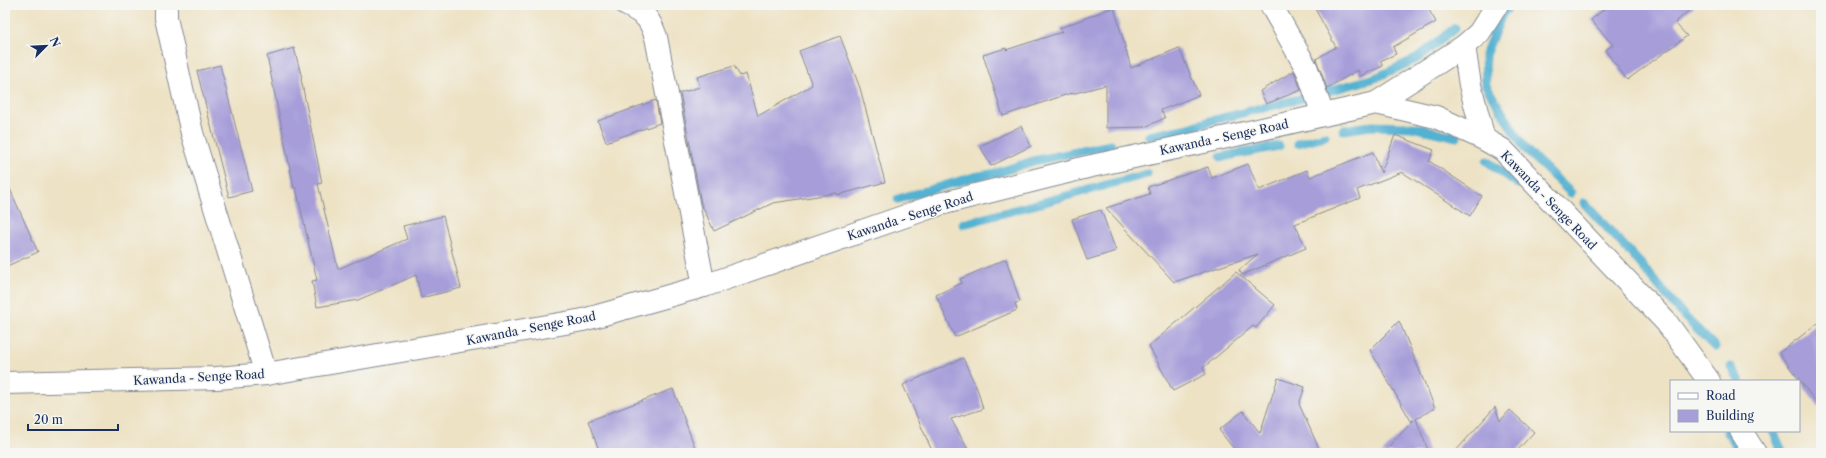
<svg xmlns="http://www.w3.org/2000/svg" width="1826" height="458" viewBox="0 0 1826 458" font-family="'Libre Caslon Text',serif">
<rect width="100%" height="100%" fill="#f6f6f2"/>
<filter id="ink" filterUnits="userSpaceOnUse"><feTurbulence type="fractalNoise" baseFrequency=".025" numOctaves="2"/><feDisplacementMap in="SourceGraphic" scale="8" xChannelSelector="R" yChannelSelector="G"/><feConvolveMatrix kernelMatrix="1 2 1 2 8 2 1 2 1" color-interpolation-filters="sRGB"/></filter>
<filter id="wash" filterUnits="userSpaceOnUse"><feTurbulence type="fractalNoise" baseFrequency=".012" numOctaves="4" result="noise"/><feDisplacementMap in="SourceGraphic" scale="16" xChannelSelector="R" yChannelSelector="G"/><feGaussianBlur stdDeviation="0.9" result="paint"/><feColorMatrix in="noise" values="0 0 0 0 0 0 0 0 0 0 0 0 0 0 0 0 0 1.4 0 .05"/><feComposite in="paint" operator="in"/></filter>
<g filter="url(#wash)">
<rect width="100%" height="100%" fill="#ede2c4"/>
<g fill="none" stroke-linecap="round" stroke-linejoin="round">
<g stroke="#53b1d1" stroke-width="9">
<polyline points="1511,5 1502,14 1485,55 1486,86 1525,149 1571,193"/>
<polyline points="1325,92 1375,78 1418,58 1455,28"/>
<polyline points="1343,130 1371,126 1412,127 1457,137"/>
<polyline points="1149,136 1189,128 1210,121 1307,97"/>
<polyline points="1298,143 1325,136"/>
<polyline points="1221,157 1279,146"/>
<polyline points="1487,161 1518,184"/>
<polyline points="898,199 974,177 997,173 1033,161 1111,145"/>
<polyline points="1584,203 1639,262 1685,317 1715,347"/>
<polyline points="963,224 1147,174"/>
<polyline points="1731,367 1740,381"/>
<polyline points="1727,431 1742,453"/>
<polyline points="1773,431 1783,453"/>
</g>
</g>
<g id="blocks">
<g fill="#a69dd9">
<polygon points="1313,5 1426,5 1436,22 1393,47 1396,54 1380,61 1383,66 1360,76 1358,70 1327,88 1316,59 1336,47"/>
<polygon points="1609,5 1695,5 1675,23 1687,36 1627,80 1605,50 1613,45 1591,20"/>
<polygon points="1114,7 1131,68 1179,48 1199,95 1161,110 1165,118 1145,127 1106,128 1106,85 1071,94 1071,93 1003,116 983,55 1006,48 1006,50 1062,32 1060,28"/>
<polygon points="840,36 860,88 885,182 838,195 837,193 773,203 714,231 701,203 680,93 700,87 697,77 734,66 740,76 746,74 758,116 812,85 799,51"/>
<polygon points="294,48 302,78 301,79 322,183 318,184 338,269 407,239 403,226 443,216 461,288 421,298 416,275 358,300 317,307 312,281 317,280 296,188 294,188 267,56"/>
<polygon points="220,65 252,191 229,197 197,71"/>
<polygon points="1294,71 1301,90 1266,104 1260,91"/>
<polygon points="656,100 660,123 606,142 598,121"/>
<polygon points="1021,126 1031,146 991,166 980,146"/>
<polygon points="1395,135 1434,150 1429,161 1482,196 1470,216 1402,172 1357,190 1360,198 1295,224 1306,248 1242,275 1239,270 1258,254 1174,282 1106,208 1150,194 1148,187 1208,167 1212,178 1248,164 1259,190 1307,170 1310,177 1373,152 1381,173"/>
<polygon points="5,178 38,252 5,267"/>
<polygon points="1101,210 1116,251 1087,260 1072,219"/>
<polygon points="1006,259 1020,302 1015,303 1017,310 955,337 936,295 962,283 960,279"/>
<polygon points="1236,272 1275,305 1256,328 1253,326 1203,368 1206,374 1173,391 1149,346"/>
<polygon points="1399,321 1435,408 1416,419 1429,453 1382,453 1414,420 1411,421 1370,350"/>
<polygon points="1821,321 1821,409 1779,353"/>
<polygon points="963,358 978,391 983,409 951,419 970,453 933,453 903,385"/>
<polygon points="1278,378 1305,387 1299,404 1321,453 1237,453 1219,430 1243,411 1260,433"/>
<polygon points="673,389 697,453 600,453 588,421"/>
<polygon points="1495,407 1500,421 1510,410 1534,432 1515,453 1454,453"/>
</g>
</g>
</g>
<g filter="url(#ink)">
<use href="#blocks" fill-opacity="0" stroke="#848891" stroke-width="1"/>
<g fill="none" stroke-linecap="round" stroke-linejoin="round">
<defs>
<g id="minor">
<polyline points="166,5 166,18 192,133 266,374"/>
<path d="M 627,5 C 646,15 649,17 656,37 L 704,286"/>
<polyline points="1271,5 1307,69 1323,115"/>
<polyline points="1464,46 1470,85 1484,139"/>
<polyline points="1376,103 1464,46 1479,33 1497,5"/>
<polyline points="5,383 217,378 266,374 583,320 704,286 940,204 1087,167 1227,137 1376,103 1436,117 1484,139 1503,150 1667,323 1709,381"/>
<polyline points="1741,431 1755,453"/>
</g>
</defs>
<use href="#minor" stroke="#848891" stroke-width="24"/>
<use href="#minor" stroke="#fff" stroke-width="22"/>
</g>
</g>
<g text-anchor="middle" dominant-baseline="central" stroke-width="3" stroke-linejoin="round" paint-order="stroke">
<g font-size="12" fill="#1b2f5e" stroke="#f6f6f2">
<text transform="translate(1224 137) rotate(-12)">Kawanda - Senge Road</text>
<text transform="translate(1549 200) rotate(46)">Kawanda - Senge Road</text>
<text transform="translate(910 216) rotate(-18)">Kawanda - Senge Road</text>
<text transform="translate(531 328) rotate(-11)">Kawanda - Senge Road</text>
<text transform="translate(199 377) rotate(-3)">Kawanda - Senge Road</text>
</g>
</g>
<rect width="1826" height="458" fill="none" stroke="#f6f6f2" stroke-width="20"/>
<rect x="1670" y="380" width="130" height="52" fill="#f6f6f2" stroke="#9ea6b7"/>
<rect x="1678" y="393" width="20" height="6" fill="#ffffff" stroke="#9ea6b7"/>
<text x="1706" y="400" font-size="12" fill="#1b2f5e">Road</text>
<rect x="1678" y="410" width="20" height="12" fill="#a69dd9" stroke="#9ea6b7"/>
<text x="1706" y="420" font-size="12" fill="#1b2f5e">Building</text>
<g transform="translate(46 46) rotate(66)" stroke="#f6f6f2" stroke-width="3" paint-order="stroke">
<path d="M0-3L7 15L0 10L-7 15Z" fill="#1b2f5e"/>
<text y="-6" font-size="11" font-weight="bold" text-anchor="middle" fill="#1b2f5e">N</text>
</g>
<path d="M28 424v6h90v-6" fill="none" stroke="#1b2f5e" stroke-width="2"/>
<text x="34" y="424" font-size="12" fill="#1b2f5e" stroke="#f6f6f2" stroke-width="3" paint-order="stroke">20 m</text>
</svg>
